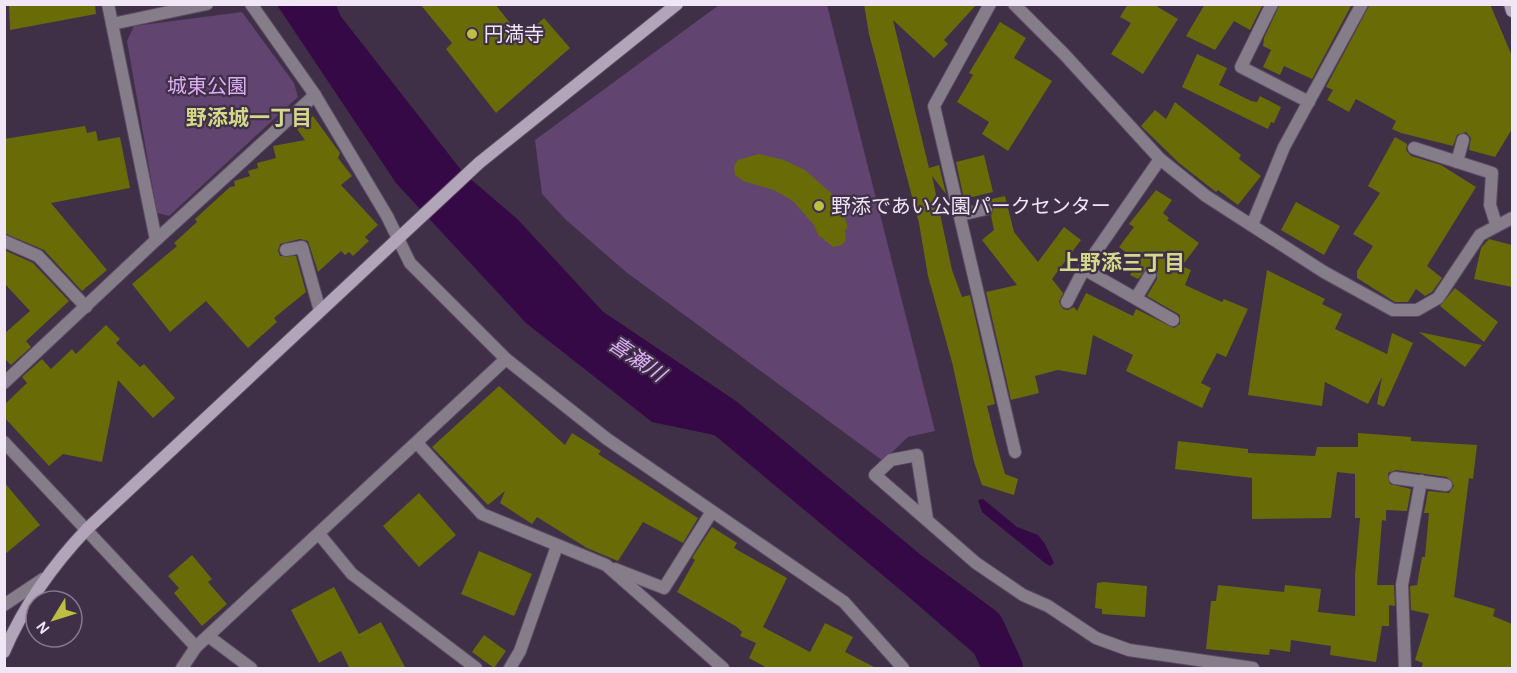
<svg xmlns="http://www.w3.org/2000/svg" width="1517" height="673" viewBox="0 0 1517 673" font-family="Karla,'Noto Sans JP',sans-serif">
<rect width="100%" height="100%" fill="#3f2f47"/>
<g fill="#61446f">
<polygon points="719,5 827,5 935,431 908,437 883,461 626,272 565,219 542,194 535,140"/>
<polygon points="242,12 294,83 298,97 169,216 157,213 127,41 134,26"/>
</g>
<g fill="#350946">
<polygon points="277,5 314,5 323,26 449,187 504,234 590,327 724,417 909,571 984,627 1022,668 991,668 816,517 794,490 738,440 652,422 526,323 396,183"/>
<polygon points="983,499 1017,527 1038,535 1045,544 1054,563 1050,566 1045,563 982,512 978,500"/>
</g>
<g fill="none" stroke-linecap="round" stroke-linejoin="round">
<polyline stroke="#350946" stroke-width="40" points="314,4 323,26 449,187 504,234 590,327 724,417 909,571 984,627 1003,668"/>
</g>
<g fill="#696b07">
<polygon points="9,4 95,4 96,14 10,30"/>
<polygon points="420,4 495,4 522,38 544,18 570,48 496,113 446,49 452,43"/>
<polygon points="864,4 977,4 944,40 948,44 934,58 893,20 929,168 939,165 946,194 932,176 952,270 962,297 970,295 995,404 987,406 996,442 1005,474 1018,479 1014,495 982,485 974,462 952,362 928,276 919,223 869,34"/>
<polygon points="1128,4 1153,4 1178,19 1143,74 1111,54 1131,23 1120,17"/>
<polygon points="1205,4 1263,4 1250,30 1234,21 1215,50 1186,36"/>
<polygon points="1280,4 1352,4 1312,79 1284,66 1280,75 1263,67 1271,50 1263,46 1264,38"/>
<polygon points="1370,4 1490,4 1512,56 1512,129 1495,157 1469,150 1471,138 1466,132 1457,135 1453,146 1401,133 1392,129 1396,121 1356,99 1349,112 1327,100 1333,90 1326,87"/>
<polygon points="1000,22 1026,38 1014,58 1052,81 1008,151 982,134 989,122 957,102 973,75 969,73"/>
<polygon points="1197,54 1227,68 1219,85 1251,101 1257,102 1260,96 1281,107 1274,123 1271,122 1268,129 1182,87"/>
<polygon points="1175,102 1241,155 1239,159 1261,176 1238,205 1218,190 1216,192 1179,163 1141,126 1155,110 1166,119"/>
<polygon points="313,116 340,153 338,158 352,176 341,185 378,225 365,237 369,241 353,256 349,252 345,255 341,251 318,272 308,241 300,239 280,244 278,251 280,256 296,256 306,292 274,318 277,322 248,348 206,301 170,332 132,284 177,246 174,243 197,222 195,219 230,187 235,186 234,181 250,176 248,171 258,168 257,163 276,158 273,146 305,140 297,129"/>
<polygon points="85,126 87,133 96,131 98,141 120,137 130,188 51,203 107,270 82,291 44,250 4,233 4,139"/>
<polygon points="1395,137 1407,144 1406,150 1411,156 1441,165 1476,187 1427,266 1442,278 1432,292 1425,296 1416,289 1408,302 1395,302 1357,278 1357,271 1373,246 1353,234 1380,193 1368,186"/>
<polygon points="759,154 784,160 805,170 832,194 843,212 848,228 845,230 846,240 842,245 833,247 821,237 819,237 814,225 793,201 774,190 743,181 735,175 734,166 738,160"/>
<polygon points="984,155 993,192 964,199 956,162"/>
<polygon points="1156,190 1172,200 1163,213 1169,218 1167,220 1199,243 1182,266 1191,270 1185,285 1222,302 1224,299 1248,309 1226,357 1217,353 1201,383 1211,388 1202,408 1126,371 1133,355 1093,335 1086,375 1058,370 1035,376 1039,393 1011,400 986,292 1017,285 982,240 994,230 991,216 994,207 987,200 1005,196 1014,232 1038,262 1064,227 1081,240 1052,279 1063,293 1059,302 1063,309 1068,310 1074,307 1077,311 1086,293 1133,316 1136,309 1174,328 1180,324 1180,315 1147,296 1157,279 1157,271 1147,268 1138,279 1130,275 1138,262 1119,247 1134,227 1129,224"/>
<polygon points="1296,202 1340,226 1324,255 1281,230"/>
<polygon points="1489,239 1512,245 1512,287 1474,279 1481,248"/>
<polygon points="4,250 33,263 69,301 26,341 31,347 11,365 4,358 4,334 30,311 4,283"/>
<polygon points="1267,270 1325,299 1322,304 1342,314 1335,329 1387,354 1392,333 1413,343 1384,407 1377,404 1382,377 1368,404 1325,382 1322,406 1248,395"/>
<polygon points="1455,288 1498,322 1484,342 1440,306"/>
<polygon points="106,325 120,339 116,343 140,367 144,364 175,398 153,418 118,380 102,462 63,454 49,466 4,417 4,405 27,383 22,377 42,359 51,369 72,349 76,354"/>
<polygon points="1419,332 1482,345 1465,367"/>
<polygon points="499,386 565,445 572,433 601,451 598,454 698,518 683,543 643,522 618,561 587,548 537,517 532,524 500,503 505,491 488,505 432,447"/>
<polygon points="1358,433 1411,437 1411,441 1477,445 1473,479 1469,478 1454,597 1495,609 1493,616 1512,624 1512,669 1421,669 1423,663 1415,660 1429,614 1411,610 1410,586 1417,585 1422,557 1425,557 1429,513 1424,513 1428,491 1449,493 1454,486 1447,477 1396,470 1388,473 1390,484 1411,489 1407,511 1386,510 1386,521 1382,520 1377,585 1394,585 1395,606 1389,605 1389,626 1382,626 1376,662 1330,655 1331,646 1291,640 1290,652 1270,649 1269,655 1206,649 1211,601 1216,601 1218,585 1284,592 1285,585 1321,589 1318,612 1355,616 1355,575 1360,518 1355,518 1355,474 1337,472 1331,518 1252,519 1252,478 1175,469 1178,441 1248,449 1248,453 1315,456 1317,447 1358,447"/>
<polygon points="4,482 40,525 4,555"/>
<polygon points="419,493 456,535 419,567 383,526"/>
<polygon points="712,527 737,543 734,548 787,578 763,627 810,652 825,623 853,637 845,652 878,669 769,669 749,658 756,643 740,636 742,632 737,627 677,592 695,560 692,558"/>
<polygon points="479,551 532,574 514,616 461,594"/>
<polygon points="192,555 212,579 208,582 227,604 202,626 174,593 179,588 168,576"/>
<polygon points="1104,582 1147,586 1145,617 1102,614 1102,609 1095,608 1097,583"/>
<polygon points="334,587 359,634 381,622 406,669 350,669 341,651 319,663 291,610"/>
<polygon points="484,635 506,651 494,668 472,652"/>
</g>
<g fill="none" stroke-linecap="round" stroke-linejoin="round">
<defs>
<g id="street">
<polyline points="108,4 156,240 315,95"/>
<polyline points="251,4 315,95 387,216 410,263 506,359 607,439 844,602 903,668"/>
<polyline points="990,4 934,106 1015,452"/>
<polyline points="1014,4 1064,54 1160,159 1206,196 1324,272 1393,310 1417,310 1438,298 1480,235 1512,218"/>
<polyline points="1272,4 1241,67 1309,102"/>
<polyline points="112,24 207,4"/>
<polyline points="1414,148 1492,173 1490,205 1496,224"/>
<polyline points="1457,162 1463,140"/>
<polyline points="960,215 986,209"/>
<polyline points="1252,225 1284,147 1362,4"/>
<polyline points="4,241 38,256 86,307"/>
<polyline points="286,250 302,247 320,311"/>
<polyline points="1084,269 1173,320"/>
<polyline points="1136,298 1150,275"/>
<polyline points="1067,302 1084,269 1160,159"/>
<polyline points="4,383 156,240"/>
<polyline points="4,442 196,647"/>
<polyline points="417,443 482,514 606,565 723,668"/>
<polyline points="1395,478 1446,485"/>
<polyline points="927,519 917,455 891,460 875,475 976,563 1023,595 1048,606 1096,638 1129,650 1253,668"/>
<polyline points="319,534 352,574 476,668"/>
<polyline points="615,569 664,588 711,513"/>
<polyline points="4,605 43,579"/>
<polyline points="208,636 251,668"/>
<polyline points="182,668 196,647 506,359"/>
<polyline points="510,668 520,651 557,546"/>
<polyline points="1405,668 1402,585 1421,481"/>
</g>
<g id="secondary">
<polyline points="1510,4 1512,11"/>
<path d="M 4,652 C 24,605 52,566 87,529 L 479,163 L 677,4"/>
</g>
</defs>
<use href="#street" stroke="#5b4c63" stroke-width="14"/>
<use href="#secondary" stroke="#5b4c63" stroke-width="14"/>
<use href="#street" stroke="#857d8a" stroke-width="12"/>
<use href="#secondary" stroke="#b2a5b9" stroke-width="12"/>
</g>
<g fill="#bcbf44" stroke="#3f2f47" stroke-width="2">
<circle cx="472" cy="34" r="6"/>
<circle cx="819" cy="206" r="6"/>
</g>
<g text-anchor="middle" dominant-baseline="central" stroke-width="4.5" stroke-linejoin="round" paint-order="stroke">
<g font-size="20" fill="#f0e6f5" stroke="#3f2f47" text-anchor="start">
<text x="484" y="34">円満寺</text>
<text x="831" y="206">野添であい公園パークセンター</text>
</g>
<g font-size="20" fill="#ddadf5" stroke="#3f2f47">
<text x="207" y="86">城東公園</text>
</g>
<g font-size="21" font-weight="bold" fill="#d4d88a" stroke="#3f2f47">
<text x="249" y="118">野添城一丁目</text>
<text x="1122" y="263">上野添三丁目</text>
</g>
<g font-size="21" font-style="italic" fill="#e0b0f9" stroke="#3f2f47">
<text transform="translate(637 359) rotate(34)">喜瀬川</text>
</g>
</g>
<rect width="1517" height="673" fill="none" stroke="#f0e6f5" stroke-width="12"/>
<g transform="translate(54 619) rotate(232)"><circle r="28" fill="#3f2f47" stroke="#86788d" stroke-width="1.5"/>
<path d="M0-4.5L10 22L0 15L-10 22Z" fill="#bcbf44"/>
<text y="-9" font-size="16" font-weight="bold" text-anchor="middle" fill="#f0e6f5">N</text>
</g>
</svg>
